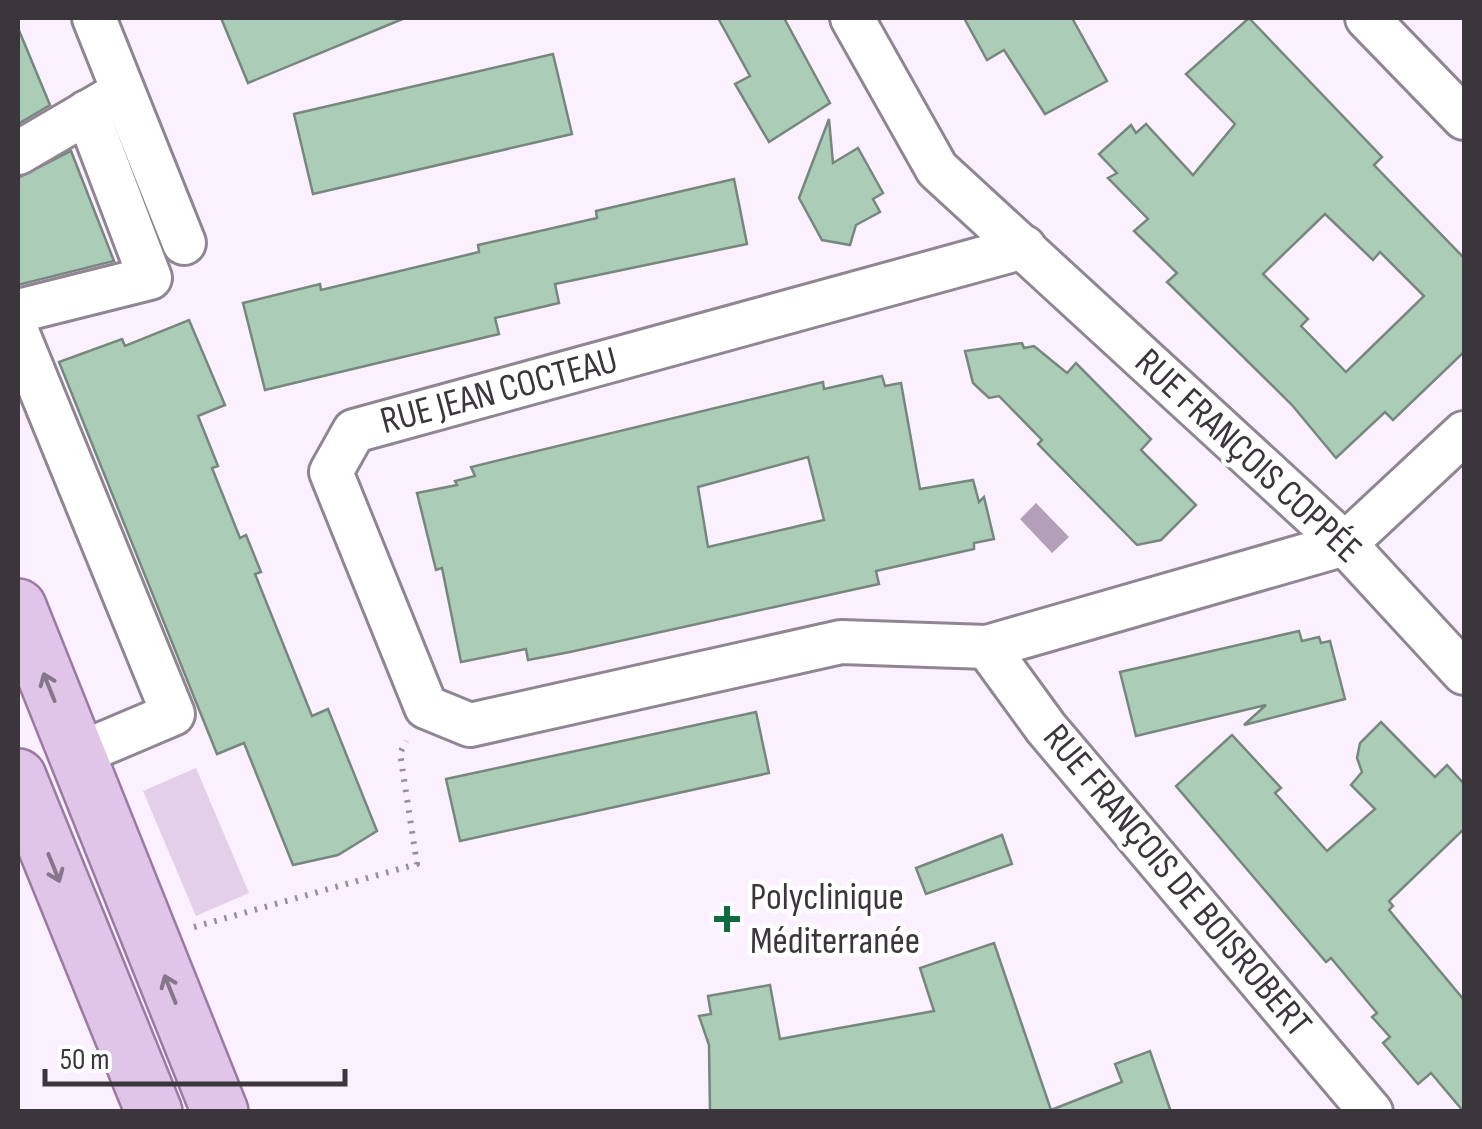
<svg xmlns="http://www.w3.org/2000/svg" width="1482" height="1129" viewBox="0 0 1482 1129" font-family="'Sofia Sans Condensed',sans-serif">
<rect width="100%" height="100%" fill="#fbf0ff"/>
<polygon fill="#e3cfe9" points="196,768 249,893 196,916 143,791"/>
<polygon fill="#b49fba" points="1036,503 1069,537 1052,553 1020,519"/>
<g fill="#abccb6" stroke="#78877d" stroke-width="2.5" fill-rule="evenodd">
<polygon points="221,18 405,18 248,83"/>
<polygon points="718,18 784,18 830,103 769,142 735,84 750,76"/>
<polygon points="964,18 1072,18 1107,81 1045,114 1004,50 987,60"/>
<path d="M 1249,18 L 1382,157 L 1374,165 L 1464,258 L 1464,352 L 1393,420 L 1385,412 L 1336,458 L 1292,405 L 1167,282 L 1177,273 L 1134,231 L 1148,219 L 1108,178 L 1117,173 L 1099,154 L 1131,125 L 1136,133 L 1146,124 L 1193,175 L 1235,124 L 1186,74 ZM 1325,214 L 1373,260 L 1380,252 L 1424,296 L 1346,372 L 1301,326 L 1308,319 L 1263,274 Z"/>
<polygon points="18,28 50,105 18,124"/>
<polygon points="553,54 572,134 313,194 294,114"/>
<polygon points="829,119 833,163 858,148 883,193 873,199 880,212 856,225 850,245 822,240 799,198"/>
<polygon points="71,151 114,261 18,285 18,178"/>
<polygon points="734,179 747,244 555,284 559,303 495,318 499,334 265,390 243,303 320,284 321,290 479,252 478,245 597,218 596,211"/>
<polygon points="189,320 225,405 198,416 218,466 212,468 240,538 246,535 261,572 255,574 312,716 328,709 377,831 338,855 293,865 244,743 217,754 59,362 122,339 125,346"/>
<polygon points="1022,343 1024,348 1034,346 1067,373 1076,363 1151,439 1141,450 1196,505 1161,540 1137,545 1038,444 1042,440 999,396 989,398 973,383 965,351"/>
<path d="M 882,376 L 885,386 L 901,383 L 920,489 L 973,480 L 979,502 L 984,497 L 994,539 L 974,543 L 974,549 L 876,571 L 879,584 L 570,652 L 528,660 L 526,649 L 461,662 L 442,568 L 436,570 L 417,493 L 457,485 L 455,481 L 475,476 L 471,467 L 823,382 L 824,389 ZM 808,457 L 824,520 L 708,547 L 698,487 Z"/>
<polygon points="1299,631 1302,641 1319,637 1321,643 1330,641 1345,699 1244,725 1266,705 1136,736 1120,672"/>
<polygon points="756,712 769,773 460,841 446,779"/>
<polygon points="1381,722 1435,777 1447,765 1464,784 1464,829 1389,901 1393,906 1389,910 1464,1000 1464,1112 1431,1073 1418,1084 1383,1043 1390,1037 1372,1017 1377,1013 1331,958 1326,962 1176,786 1232,735 1281,788 1275,793 1327,851 1375,809 1351,785 1362,772 1357,758 1360,743"/>
<polygon points="1002,835 1012,864 926,894 916,868"/>
<polygon points="994,943 1051,1110 1122,1082 1115,1064 1150,1051 1171,1112 710,1112 709,1045 699,1016 711,1014 708,996 770,985 780,1039 834,1029 934,1011 920,968"/>
</g>
<g fill="none" stroke-linecap="round" stroke-linejoin="round">
<defs>
<g id="minor">
<polyline points="94,18 184,243"/>
<polyline points="852,18 937,169 1345,544 1464,673"/>
<polyline points="1367,18 1464,118"/>
<polyline points="18,153 112,98"/>
<polyline points="1024,247 354,431 331,472 426,707 470,725 841,642 987,647 1345,544 1464,433"/>
<polyline points="18,311 150,278 87,112"/>
<polyline points="18,334 173,714 76,755"/>
<polyline points="987,647 1046,728 1371,1112"/>
</g>
<g id="major">
<polyline points="18,607 220,1112"/>
<polyline points="18,777 154,1112"/>
</g>
</defs>
<use href="#minor" stroke="#908593" stroke-width="48"/>
<use href="#major" stroke="#9a7aa2" stroke-width="60"/>
<polyline stroke="#968f99" stroke-width="6" stroke-dasharray="2.5 8" stroke-linecap="butt" points="194,927 417,864 400,753 406,741"/>
<use href="#minor" stroke="#fff" stroke-width="42"/>
<use href="#major" stroke="#e1c5e9" stroke-width="55"/>
</g>
<defs><path id="oneway-shaft" d="M-6 0H5M1.5-3L5.5 0L1.5 3" fill="none" stroke-width="1.6" stroke-linecap="round" stroke-linejoin="round" transform="scale(2.5)"/></defs>
<g stroke="#857689">
<use href="#oneway-shaft" transform="translate(49 687) rotate(-112)"/>
<use href="#oneway-shaft" transform="translate(54 868) rotate(68)"/>
<use href="#oneway-shaft" transform="translate(170 989) rotate(-112)"/>
</g>
<path fill="#0f6c41" stroke="#fff" stroke-width="4" d="M722 904h10v10h10v10h-10v10h-10v-10h-10v-10h10z"/>
<g text-anchor="middle" dominant-baseline="central" stroke-width="9" stroke-linejoin="round" paint-order="stroke">
<g font-size="38" fill="#3a363b" stroke="#fff">
<text transform="translate(499 391) rotate(-15)">RUE JEAN COCTEAU</text>
<text transform="translate(1248 456) rotate(43)">RUE FRANÇOIS COPPÉE</text>
<text transform="translate(1177 881) rotate(50)">RUE FRANÇOIS DE BOISROBERT</text>
</g>
<g font-size="38" fill="#3a363b" stroke="#fff" text-anchor="start">
<text x="750" y="897">Polyclinique<tspan x="750" dy="44">Méditerranée</tspan></text>
</g>
</g>
<rect width="1482" height="1129" fill="none" stroke="#3a363b" stroke-width="40"/>
<path d="M45 1069v15h300v-15" fill="none" stroke="#3a363b" stroke-width="5"/>
<text x="60" y="1069" font-size="30" fill="#3a363b" stroke="#ffffff" stroke-width="8" paint-order="stroke">50 m</text>
</svg>
